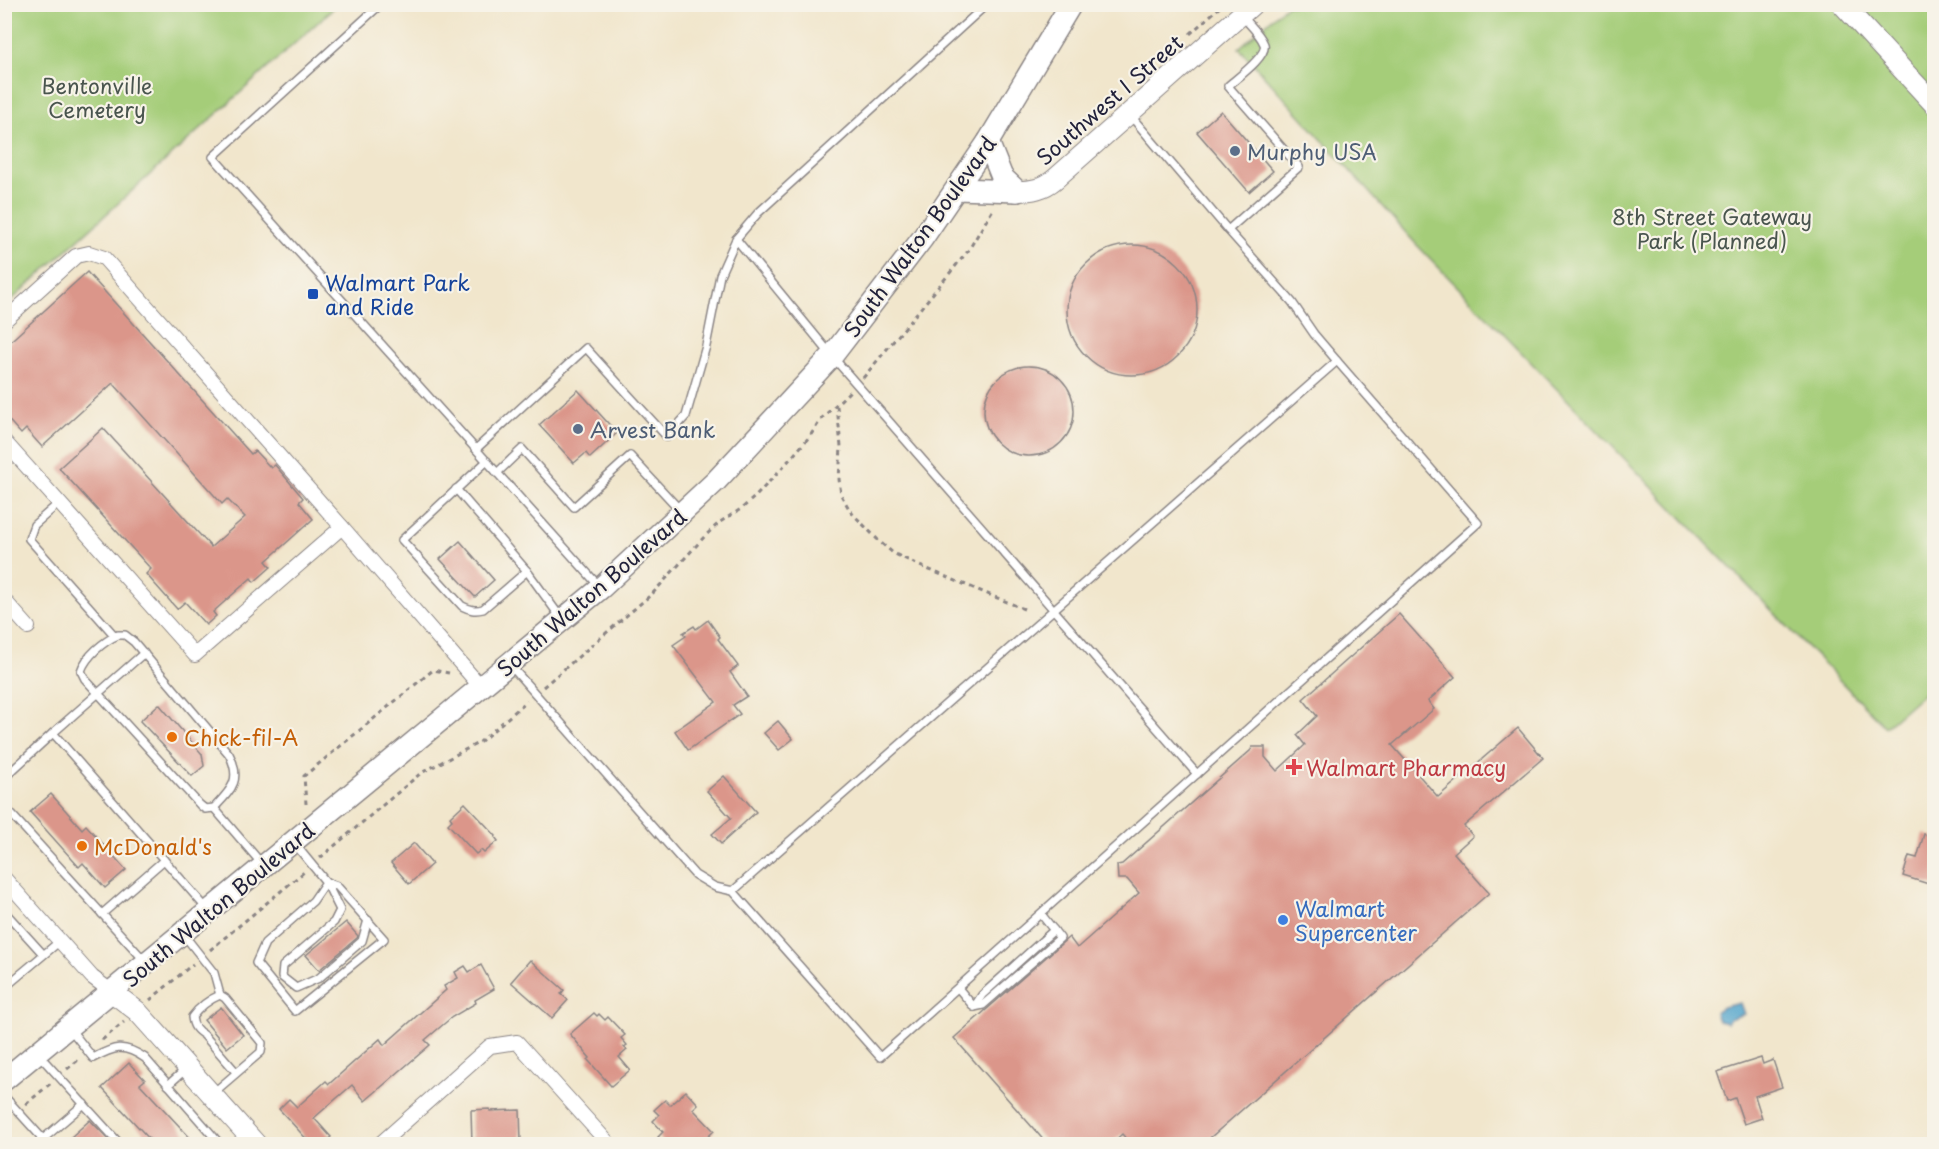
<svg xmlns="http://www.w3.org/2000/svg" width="1939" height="1149" viewBox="0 0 1939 1149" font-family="'Playpen Sans',sans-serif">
<rect width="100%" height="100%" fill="#f7f3e8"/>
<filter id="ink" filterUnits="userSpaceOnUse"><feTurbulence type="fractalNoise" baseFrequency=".0167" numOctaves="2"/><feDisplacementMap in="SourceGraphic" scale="12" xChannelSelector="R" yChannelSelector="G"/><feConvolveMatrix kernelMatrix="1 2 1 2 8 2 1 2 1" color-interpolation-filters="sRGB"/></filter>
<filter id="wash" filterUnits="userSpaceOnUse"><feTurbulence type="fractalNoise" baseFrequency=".008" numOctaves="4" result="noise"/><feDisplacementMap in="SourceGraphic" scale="24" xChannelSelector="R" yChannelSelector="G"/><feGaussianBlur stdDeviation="1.35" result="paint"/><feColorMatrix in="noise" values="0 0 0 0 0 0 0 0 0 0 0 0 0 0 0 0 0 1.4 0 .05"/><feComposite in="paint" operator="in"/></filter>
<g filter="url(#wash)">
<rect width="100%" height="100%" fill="#f1e6cc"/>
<g fill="#a5cd79" stroke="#64785a" stroke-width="1.5">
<polygon points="5,4 337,4 337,5 5,306"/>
<polygon points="1287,5 1934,5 1934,684 1885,727 1416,244 1239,48"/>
</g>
<polygon fill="#51a4cc" stroke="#3a6384" stroke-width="1.5" points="1740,1003 1744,1014 1729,1019 1727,1023 1718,1021 1715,1012 1723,1007"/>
<g id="blocks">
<g fill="#db968a">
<polygon points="1221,111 1273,171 1249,192 1197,132"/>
<circle cx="1132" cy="310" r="65"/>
<polygon points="87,272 251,454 255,451 271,468 275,465 303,498 299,502 313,519 266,561 271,567 254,582 251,578 213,612 216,616 206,625 185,602 177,609 146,574 151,569 59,468 103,428 211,547 245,517 227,499 222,504 113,383 42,447 26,429 21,434 4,415 4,347"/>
<circle cx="1029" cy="411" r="45"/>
<polygon points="578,390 617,433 590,458 586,453 574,463 539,425"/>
<polygon points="460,541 494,580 475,597 440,559"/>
<polygon points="1399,614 1455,677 1428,701 1434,709 1392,745 1438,797 1518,728 1543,758 1464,826 1473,836 1454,853 1489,893 1203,1144 1131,1144 1122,1134 1111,1144 1047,1144 954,1038 1069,937 1077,948 1139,893 1127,879 1118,879 1117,865 1122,864 1251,750 1252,747 1265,747 1265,757 1277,771 1305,745 1297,735 1317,716 1303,699"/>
<polygon points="708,620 720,637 718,639 738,666 730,672 747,696 733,705 740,714 688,750 675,731 716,702 673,645 686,636 683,633 694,626 696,629"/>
<polygon points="159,704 202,754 204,766 192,776 140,721"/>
<polygon points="778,721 793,739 779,750 764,733"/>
<polygon points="724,776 756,812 721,844 712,834 731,818 707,791"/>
<polygon points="51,794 82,829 86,825 126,870 105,888 83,863 79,867 30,812"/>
<polygon points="465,803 496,836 495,837 498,841 484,853 481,850 476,854 448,824 452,820 450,817"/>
<polygon points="1924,834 1935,838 1935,886 1903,876 1909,856 1917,858"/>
<polygon points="414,843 432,864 409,884 391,863"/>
<polygon points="346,922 358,936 357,938 319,970 306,955"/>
<polygon points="530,960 564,990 561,994 568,1000 552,1018 511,982"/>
<polygon points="481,965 494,989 475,1000 476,1003 452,1017 425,1040 430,1045 365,1101 352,1085 314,1118 331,1137 323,1144 311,1144 279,1109 289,1099 297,1107 326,1081 329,1084 380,1039 384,1045 446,990 444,986 458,978 455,972 465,966 469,972"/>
<polygon points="221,1007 243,1035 227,1048 204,1020"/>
<polygon points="594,1013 597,1016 599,1014 605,1020 608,1017 625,1035 621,1038 627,1045 624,1047 627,1050 619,1057 630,1070 611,1086 588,1060 590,1058 570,1034"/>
<polygon points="1761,1058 1763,1064 1773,1060 1782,1087 1755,1096 1762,1118 1744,1124 1735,1098 1727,1101 1717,1072"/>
<polygon points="129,1063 145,1080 140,1084 196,1144 154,1144 102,1088"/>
<polygon points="686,1091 698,1104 693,1109 714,1131 700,1144 665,1144 658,1137 663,1132 653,1121 659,1115 654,1110 665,1100 670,1105"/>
<polygon points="490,1109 490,1111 520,1110 521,1142 506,1142 506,1144 472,1144 471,1110"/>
<polygon points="90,1120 113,1144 77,1144 71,1137"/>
</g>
</g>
</g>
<g filter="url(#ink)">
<use href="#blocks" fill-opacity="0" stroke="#8a8484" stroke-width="1.5"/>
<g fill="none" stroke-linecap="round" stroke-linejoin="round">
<defs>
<g id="lane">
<polyline points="381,4 213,157 599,586"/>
<path d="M 1228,230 L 1299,167 L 1228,86 C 1237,78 1268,56 1264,44 C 1260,34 1250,25 1243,17"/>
<polyline points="736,239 832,356 1197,774"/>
<polyline points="476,449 586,348 667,437 686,416 706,346 720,275 736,239 758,213 987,4"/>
<path d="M 487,461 L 402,540 L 462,606 C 470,610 475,611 483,609 L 527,571"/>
<polyline points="497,473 522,449 574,507 630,456 680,510"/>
<polyline points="456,489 527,571 561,618"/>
<polyline points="59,503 34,525 29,539 115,636"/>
<path d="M 118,635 L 125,635 L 134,642 L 229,754 C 242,780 232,789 214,808 L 205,809 L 200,805 L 85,679 L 81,671 C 86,656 104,641 118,635 Z"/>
<polyline points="510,665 695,875 715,887 733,891 880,1057 1478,523 1337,361 1314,334 1292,302 1228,230 1130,115"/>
<polyline points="53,733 144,653"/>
<polyline points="4,778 53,733 207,909"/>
<polyline points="4,806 144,960"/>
<polyline points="214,808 262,864"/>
<polyline points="294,843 326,882 313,901 265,943 256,963 295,1011 384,939 337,886 326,882"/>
<polyline points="326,882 340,910 334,922 283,966 282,977 296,988 319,978 362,941 368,920"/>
<polyline points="733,891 1337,361"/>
<polyline points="4,911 43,954"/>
<polyline points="102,914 164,860"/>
<polyline points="184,935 214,973 220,995"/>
<polyline points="4,988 60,941"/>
<polyline points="958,988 974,1007 983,1005 1060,938 1041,914"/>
<polyline points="974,1007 982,995 1054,930"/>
<path d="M 71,1030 L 93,1058 C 114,1047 123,1043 145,1058 L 220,1144"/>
<polyline points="39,1055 120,1144"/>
<polyline points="168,1085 186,1069"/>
<path d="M 212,1094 L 261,1052 L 262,1043 L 225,998 L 220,995 C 208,1000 200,1006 192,1017 C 193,1026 196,1030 204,1035 L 236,1072"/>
<polyline points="4,1096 43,1139 37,1144"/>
<polyline points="43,1139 84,1104"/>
</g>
<g id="street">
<polyline points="4,321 76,256 89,253 104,258 342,527 481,687"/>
<polyline points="4,441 195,655 342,527"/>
<polyline points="4,600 28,627"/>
<polyline points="4,878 92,977 112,992"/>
<polyline points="380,1144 490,1046 517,1042 609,1144"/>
</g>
<g id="secondary">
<polyline points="1842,4 1934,104"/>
<path d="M 1017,191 C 1032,191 1043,189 1055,179 L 1253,4"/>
<polyline points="112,992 137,1011 256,1144"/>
</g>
<g id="primary">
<polyline points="988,142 1002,177 1017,191"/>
<polyline points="957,189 1017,191"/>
<polyline points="4,1080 601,588 716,481 832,356 922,239 988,142 1071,4"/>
</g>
</defs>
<use href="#lane" stroke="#8a8484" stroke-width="10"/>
<use href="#street" stroke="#8a8484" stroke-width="16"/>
<use href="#secondary" stroke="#8a8484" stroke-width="22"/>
<use href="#primary" stroke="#8a8484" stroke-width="24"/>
<g stroke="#8a8484" stroke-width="3" stroke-dasharray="4.5 4.5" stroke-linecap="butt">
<polyline points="1190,34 1223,4"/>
<polyline points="863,378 968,251 992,211 993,207"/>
<polyline points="837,406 841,447 839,479 841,495 851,512 880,542 893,553 920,566 1024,609"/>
<polyline points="543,687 653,593 706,535 720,522 741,509 756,496 792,457 810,436 822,418 850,391"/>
<polyline points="306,804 304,776 433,670 449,673"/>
<polyline points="320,858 421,773 480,742 527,701"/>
<polyline points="210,950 304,872"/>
<polyline points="150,1000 193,964"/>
<polyline points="102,1040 124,1022"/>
<polyline points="67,1069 81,1058"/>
<polyline points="26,1104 51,1083"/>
</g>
<use href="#lane" stroke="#fff" stroke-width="7"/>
<use href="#street" stroke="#fff" stroke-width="14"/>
<use href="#secondary" stroke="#fff" stroke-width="20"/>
<use href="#primary" stroke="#fff" stroke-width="21"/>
</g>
</g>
<g fill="#5c6f8a" stroke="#f7f3e8" stroke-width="2">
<circle cx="1235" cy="151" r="6"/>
<circle cx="578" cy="429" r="6"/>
</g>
<rect fill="#1a4fb4" stroke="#f7f3e8" stroke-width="2" x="307" y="288" width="12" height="12" rx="3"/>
<g fill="#e8710a" stroke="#f7f3e8" stroke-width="2">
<circle cx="172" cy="737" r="6"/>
<circle cx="82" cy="846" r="6"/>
</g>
<path fill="#e0444e" stroke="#f7f3e8" stroke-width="2" d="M1291 758h6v6h6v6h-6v6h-6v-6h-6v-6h6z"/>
<circle fill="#3f7fe0" stroke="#f7f3e8" stroke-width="2" cx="1283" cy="920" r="6"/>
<g text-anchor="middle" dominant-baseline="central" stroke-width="4.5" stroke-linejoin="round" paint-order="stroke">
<g font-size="21" fill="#49554e" stroke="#f7f3e8">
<text x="97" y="85">Bentonville<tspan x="97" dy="24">Cemetery</tspan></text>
<text x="1712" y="216">8th Street Gateway<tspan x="1712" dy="24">Park (Planned)</tspan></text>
</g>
<g font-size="21" fill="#22223b" stroke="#f7f3e8">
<text transform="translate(1109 99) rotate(-41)">Southwest I Street</text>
<text transform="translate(919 236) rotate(-54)">South Walton Boulevard</text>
<text transform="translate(591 592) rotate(-41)">South Walton Boulevard</text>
<text transform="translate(218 904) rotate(-40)">South Walton Boulevard</text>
</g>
<g font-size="21" fill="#4e5e75" stroke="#f7f3e8" text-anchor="start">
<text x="1247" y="151">Murphy USA</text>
<text x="590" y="429">Arvest Bank</text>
</g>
<g font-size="21" fill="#164399" stroke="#f7f3e8" text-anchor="start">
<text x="325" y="282">Walmart Park<tspan x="325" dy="24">and Ride</tspan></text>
</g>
<g font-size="21" fill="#c56008" stroke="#f7f3e8" text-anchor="start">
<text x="184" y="737">Chick-fil-A</text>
<text x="94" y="846">McDonald's</text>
</g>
<g font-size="21" fill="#be3a42" stroke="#f7f3e8" text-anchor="start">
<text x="1306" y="767">Walmart Pharmacy</text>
</g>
<g font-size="21" fill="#366cbe" stroke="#f7f3e8" text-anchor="start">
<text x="1295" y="908">Walmart<tspan x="1295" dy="24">Supercenter</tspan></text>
</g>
</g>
<rect width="1939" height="1149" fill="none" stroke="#f7f3e8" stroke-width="24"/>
</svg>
